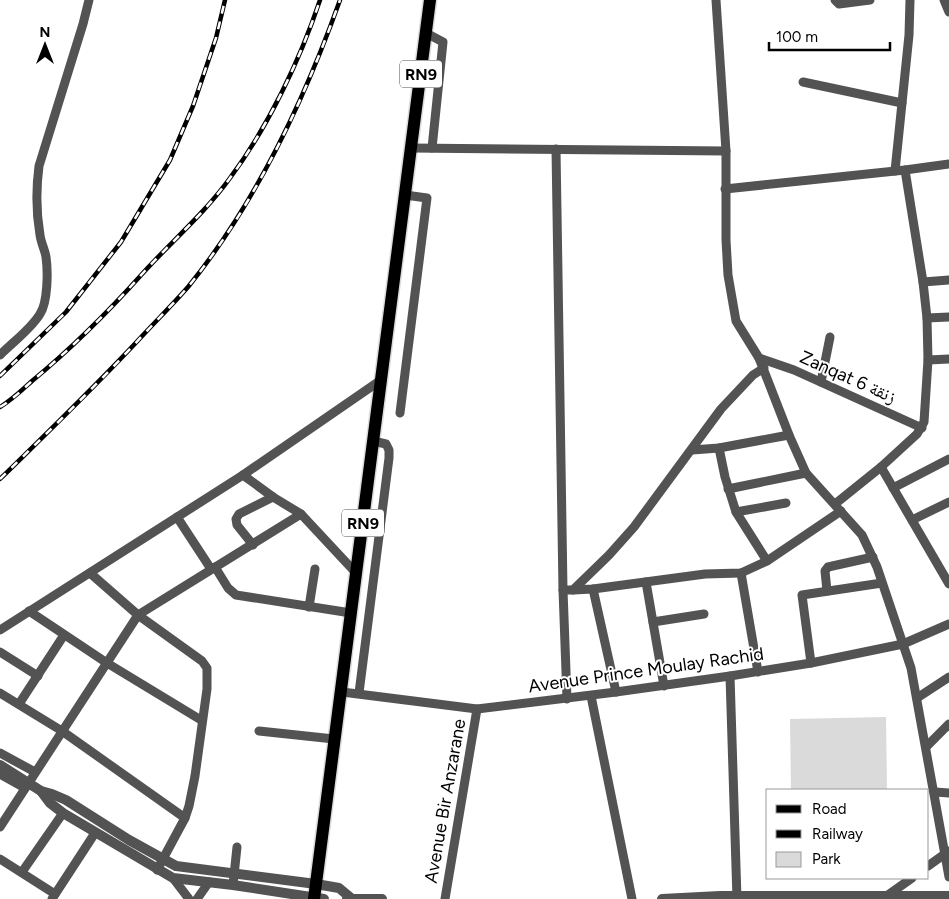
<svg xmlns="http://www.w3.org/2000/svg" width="949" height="899" viewBox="0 0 949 899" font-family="Figtree,'Noto Naskh Arabic',sans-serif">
<rect width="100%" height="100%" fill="#fff"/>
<polygon fill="#dadada" points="886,717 887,790 791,790 790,719"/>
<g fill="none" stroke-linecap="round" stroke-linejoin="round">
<defs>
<polyline id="primary" points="314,899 430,0"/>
</defs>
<use href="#primary" stroke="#dbdbdb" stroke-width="15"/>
<g stroke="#535353" stroke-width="9">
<polyline points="716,0 726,151 726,240 728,275 736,321 759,358 789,435 806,473 862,535 877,567 911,668 949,877"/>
<polyline points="835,0 839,4 870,0"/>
<polyline points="944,0 949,12"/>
<polyline points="426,33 443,42 432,148"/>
<polyline points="803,82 902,103"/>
<polyline points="411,148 726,151"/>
<polyline points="556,149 563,590 567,699"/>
<polyline points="895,171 909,35 910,0"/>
<polyline points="725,189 905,170 949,164"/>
<polyline points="923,282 949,280"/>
<polyline points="927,318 949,317"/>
<path d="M 0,355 C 13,342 31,329 40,314 C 48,302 48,271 46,257 C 45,250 41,243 40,235 C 36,212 36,189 39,166 L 83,24 L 89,0"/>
<polyline points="759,358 794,370 922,428"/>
<polyline points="928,360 949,359"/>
<polyline points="821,382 830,337"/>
<polyline points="400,413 427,198 405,195"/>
<polyline points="719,448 725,477 736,512 767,561"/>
<polyline points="692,450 719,448 789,435"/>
<polyline points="881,467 949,584"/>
<polyline points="243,475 273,497 301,514 356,573"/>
<polyline points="893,488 949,459"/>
<polyline points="728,489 806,473"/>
<polyline points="835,504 881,467 917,434 924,422 928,360 927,318 923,282 905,170"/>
<polyline points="736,512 786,503"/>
<polyline points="177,517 211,569"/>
<polyline points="912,520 949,502"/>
<polyline points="253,545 237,525 236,519 239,514 273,497"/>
<polyline points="215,567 228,588 236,595 351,613"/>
<polyline points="90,573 138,615 202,661 207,668 207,689 195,776 189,806 185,818 157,870"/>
<polyline points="741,573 758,672"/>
<polyline points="646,582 664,686"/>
<polyline points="593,589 616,692"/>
<polyline points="563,590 573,590 609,555 634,527 721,409 753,375 764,368"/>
<polyline points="573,590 593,589 705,574 741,573 767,561 841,511"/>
<polyline points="827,591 825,571 828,567 873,557"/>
<polyline points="309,607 315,569"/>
<polyline points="29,611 107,663 201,720"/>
<polyline points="653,622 704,614"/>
<polyline points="0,630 243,475 381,380"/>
<polyline points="0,652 38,676"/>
<polyline points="811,663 802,595 882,583"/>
<polyline points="730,676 737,899"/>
<polyline points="342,692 477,709 616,692 730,676 811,663 903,644 949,624"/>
<polyline points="0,693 62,731 185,818"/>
<polyline points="359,693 389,458 389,450 386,444 373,441"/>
<polyline points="591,696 632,899"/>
<polyline points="917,698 949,677"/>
<polyline points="19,704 64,635"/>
<polyline points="259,731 334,739"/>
<polyline points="927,746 949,724"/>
<polyline points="0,753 35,772"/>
<polyline points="0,774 25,788"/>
<polyline points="935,792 949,793"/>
<polyline points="0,827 138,615 301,514"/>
<polyline points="0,859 55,894"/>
<polyline points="928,866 949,851"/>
<polyline points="22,872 63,813"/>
<polyline points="173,878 189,899"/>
<polyline points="233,885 237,847"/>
<polyline points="52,899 95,833"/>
<polyline points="197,899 209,882"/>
<polyline points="445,899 477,709"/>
<polyline points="888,899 888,895 912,878"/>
</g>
<g stroke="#535353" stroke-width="10">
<polyline points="0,765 41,791 52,794 66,800 129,840 176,866 316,884 339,888 351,898"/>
<polyline points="41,791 50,803 63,813 173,878 233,885 324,899"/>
<polyline points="347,899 382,899"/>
<polyline points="662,899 720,896 949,896"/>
</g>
<use href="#primary" stroke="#000" stroke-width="12"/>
<defs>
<g id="rail">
<polyline points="0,376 66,312 121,242 170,160 193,106 216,38 225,0"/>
<path d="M 0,407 C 12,400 22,390 32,381 C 72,348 109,311 143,273 C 172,241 205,213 230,178 C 268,127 300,60 320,0"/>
<path d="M 0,479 C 49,431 98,384 144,334 C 159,318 174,303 188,287 C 256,203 304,101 340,0"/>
</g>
</defs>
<use href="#rail" stroke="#000" stroke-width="4.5"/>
<use href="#rail" stroke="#fff" stroke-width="2.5" stroke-dasharray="8" stroke-linecap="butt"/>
</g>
<g text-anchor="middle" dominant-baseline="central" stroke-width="4" stroke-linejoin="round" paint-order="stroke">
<g fill="#fff" stroke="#4c4c4c" stroke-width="1">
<rect x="400" y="60.5" width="42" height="27" rx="4"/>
<rect x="342" y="509.5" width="42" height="27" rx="4"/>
</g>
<g font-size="16" font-weight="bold" fill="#000">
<text x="421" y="74">RN9</text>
<text x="363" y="523">RN9</text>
</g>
<g font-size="18" fill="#000" stroke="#fff">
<text transform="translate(848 377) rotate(24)">Zanqat 6 زنقة</text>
<text transform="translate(646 670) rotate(-8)">Avenue Prince Moulay Rachid</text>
<text transform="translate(445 801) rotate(-80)">Avenue Bir Anzarane</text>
</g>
</g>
<rect x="766" y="789" width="162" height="90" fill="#ffffff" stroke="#999999"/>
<rect x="776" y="805" width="25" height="8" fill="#000000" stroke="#999999"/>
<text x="812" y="814" font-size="15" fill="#000000">Road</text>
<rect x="776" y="830" width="25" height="8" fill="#000000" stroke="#999999"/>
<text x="812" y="839" font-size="15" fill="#000000">Railway</text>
<rect x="776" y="852" width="25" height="15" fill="#dadada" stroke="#999999"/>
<text x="812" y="864" font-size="15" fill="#000000">Park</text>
<g transform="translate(45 45)" stroke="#ffffff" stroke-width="4" paint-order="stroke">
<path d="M0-4L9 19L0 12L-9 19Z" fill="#000000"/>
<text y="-8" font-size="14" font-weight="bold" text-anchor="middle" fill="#000000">N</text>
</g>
<path d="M769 42v8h121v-8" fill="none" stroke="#000000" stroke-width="2.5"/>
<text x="776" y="42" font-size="15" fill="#000000" stroke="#ffffff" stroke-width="4" paint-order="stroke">100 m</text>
</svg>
